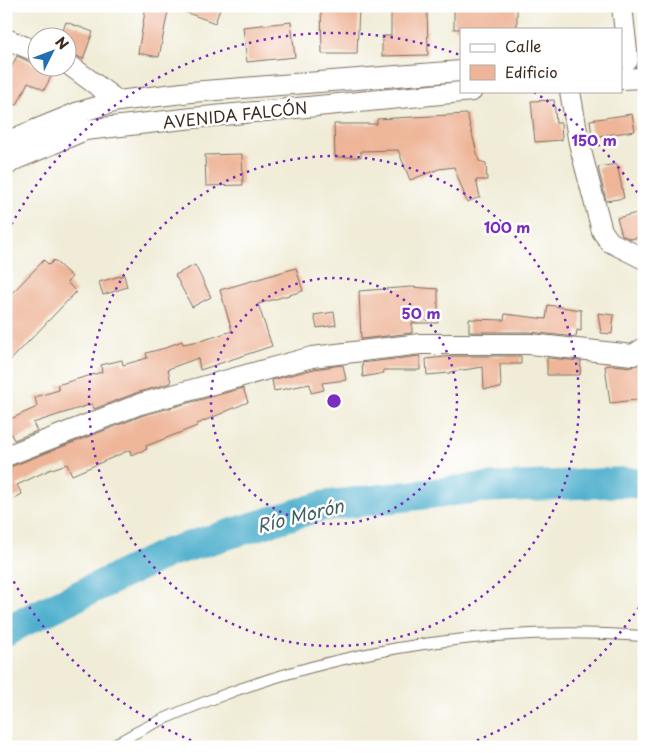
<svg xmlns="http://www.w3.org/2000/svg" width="650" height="753" viewBox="0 0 650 753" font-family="'Playpen Sans',sans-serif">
<rect width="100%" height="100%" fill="#fff"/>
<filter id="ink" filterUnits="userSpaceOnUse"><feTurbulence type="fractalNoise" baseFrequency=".02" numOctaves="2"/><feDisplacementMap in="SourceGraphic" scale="10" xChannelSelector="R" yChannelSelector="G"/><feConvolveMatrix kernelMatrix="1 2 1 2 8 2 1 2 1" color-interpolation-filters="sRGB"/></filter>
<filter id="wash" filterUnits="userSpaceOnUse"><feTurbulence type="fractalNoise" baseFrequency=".0096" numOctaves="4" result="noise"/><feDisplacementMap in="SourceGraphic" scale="20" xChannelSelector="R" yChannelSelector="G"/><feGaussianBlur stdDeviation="1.12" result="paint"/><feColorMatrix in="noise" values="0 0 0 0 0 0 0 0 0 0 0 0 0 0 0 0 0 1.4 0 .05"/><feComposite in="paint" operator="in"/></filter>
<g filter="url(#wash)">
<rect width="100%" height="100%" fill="#f0ecd7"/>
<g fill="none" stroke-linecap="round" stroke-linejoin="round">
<polyline stroke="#4dafcc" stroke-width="30" points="6,632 19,624 167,553 322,506 479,488 628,482 644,485"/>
</g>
<g id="blocks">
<g fill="#eeb599">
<polygon points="146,6 169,6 159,57 138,53"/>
<polygon points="174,6 221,6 215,23 174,8"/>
<polygon points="321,6 359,6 357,54 322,54"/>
<polygon points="391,6 427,6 428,55 382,56 382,36 391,36"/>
<rect x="454" y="6" width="63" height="23"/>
<polygon points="66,22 93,32 83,59 68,52 68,38 60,38"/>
<polygon points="291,22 295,57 247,62 243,27"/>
<polygon points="17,56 38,66 38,68 42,68 53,73 44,90 28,82 17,105 6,100 6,78"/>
<polygon points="554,100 556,123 561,123 562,140 535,142 531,101"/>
<polygon points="467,114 479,161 486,163 487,180 476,180 480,197 467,202 454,167 439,169 410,180 398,150 361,151 361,157 335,157 334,124 377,124 377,119"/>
<polygon points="632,114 635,131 592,137 590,120"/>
<polygon points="242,154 243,185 206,186 205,155"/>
<polygon points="617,164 624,198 606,201 598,167"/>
<polygon points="641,212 644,222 644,236 631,239 622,235 617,218"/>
<polygon points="44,260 49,265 54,260 72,277 67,282 76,292 6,365 6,299"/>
<polygon points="195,265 211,297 192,307 175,275"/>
<polygon points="296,268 303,291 258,304 272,346 200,370 198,358 168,369 171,383 136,393 94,409 92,404 33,423 37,431 14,440 9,430 6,431 6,421 37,407 35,397 59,390 57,385 102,372 101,365 122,360 123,365 147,358 146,353 169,347 169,346 182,341 183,344 204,340 232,331 220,290"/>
<polygon points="124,275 127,287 103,295 99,282"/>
<polygon points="411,287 438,289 438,323 412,323 412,333 361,339 359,291"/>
<polygon points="548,305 581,310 581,331 577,330 576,337 530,332 469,332 469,319 504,320 505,314 546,319"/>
<polygon points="334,312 336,325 317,328 314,315"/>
<polygon points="598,313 614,315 612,334 601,333"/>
<polygon points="420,356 420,370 383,370 384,373 363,377 362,363"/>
<polygon points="454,356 521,356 521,364 500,364 501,388 484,389 483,367 450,372 450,373 427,375 426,359"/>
<polygon points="547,358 581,361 580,375 547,375"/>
<polygon points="644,362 644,399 610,403 605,366 612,365 632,367"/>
<polygon points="343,365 346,380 322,383 324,390 311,393 310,384 274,391 272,380 314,369"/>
<polygon points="243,388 248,402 197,424 197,426 146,446 147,449 131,455 130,450 72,475 67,464 49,470 17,485 22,494 11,500 6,490 6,468 8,467 11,473 10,467 144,415"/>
</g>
</g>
</g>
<g filter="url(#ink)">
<use href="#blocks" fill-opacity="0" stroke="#7a6e5f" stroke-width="1"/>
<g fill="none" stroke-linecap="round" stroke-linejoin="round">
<defs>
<path id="lane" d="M 111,747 C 142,727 177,713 210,700 C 347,647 498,625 644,636"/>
<g id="street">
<polyline points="622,6 628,60"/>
<polyline points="6,39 38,52"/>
<polyline points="68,64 118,101"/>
<polyline points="621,79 644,78"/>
<polyline points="570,91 579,143 602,231 610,242 644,259"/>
<polyline points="6,142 79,112 118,101 191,92 461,71"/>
<polyline points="6,166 14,160 85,130 193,118 472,91"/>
<polyline points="6,456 140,404 312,357 420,344 530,344 633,355 644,348"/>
</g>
</defs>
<use href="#lane" stroke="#7a6e5f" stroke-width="12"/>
<use href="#street" stroke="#7a6e5f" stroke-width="22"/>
<use href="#lane" stroke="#fff" stroke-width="10"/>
<use href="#street" stroke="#fff" stroke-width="20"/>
</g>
</g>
<g fill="none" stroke="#7b2cbf" stroke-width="2.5" stroke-dasharray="2.5 5">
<circle cx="334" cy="401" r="123"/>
<circle cx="334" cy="401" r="245"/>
<path d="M643 601A368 368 0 0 1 463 746M205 746A368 368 0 0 1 8 571M8 231A368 368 0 0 1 460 55M534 92A368 368 0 0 1 643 201"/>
</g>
<g text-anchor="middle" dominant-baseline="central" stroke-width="5" stroke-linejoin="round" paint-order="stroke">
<g font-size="16" fill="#3b2a1e" stroke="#fff">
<text transform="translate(235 114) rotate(-6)">AVENIDA FALCÓN</text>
</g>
<g font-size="18" font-style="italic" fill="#425f64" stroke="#fff">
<text transform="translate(300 515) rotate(-14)">Río Morón</text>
</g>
</g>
<circle cx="334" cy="401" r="8" fill="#7b2cbf" stroke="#fff" stroke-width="2.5"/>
<g font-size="15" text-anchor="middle" font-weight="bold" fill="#7b2cbf" stroke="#fff" stroke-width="5" stroke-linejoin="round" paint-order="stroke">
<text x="594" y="146">150 m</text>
<text x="507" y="233">100 m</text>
<text x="421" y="319">50 m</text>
</g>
<rect width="650" height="753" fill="none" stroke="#fff" stroke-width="25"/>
<rect x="460" y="28" width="162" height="65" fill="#ffffff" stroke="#b1aaa5"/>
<rect x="470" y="44" width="25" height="8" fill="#ffffff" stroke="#b1aaa5"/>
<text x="505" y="52" font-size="15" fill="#3b2a1e">Calle</text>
<rect x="470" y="65" width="25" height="15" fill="#eeb599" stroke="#b1aaa5"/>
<text x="505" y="78" font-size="15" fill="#3b2a1e">Edificio</text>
<g transform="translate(52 52) rotate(48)"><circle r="24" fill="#ffffff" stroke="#b1aaa5"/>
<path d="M0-4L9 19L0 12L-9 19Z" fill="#1f6fb2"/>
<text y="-8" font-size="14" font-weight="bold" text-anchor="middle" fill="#3b2a1e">N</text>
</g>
</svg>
